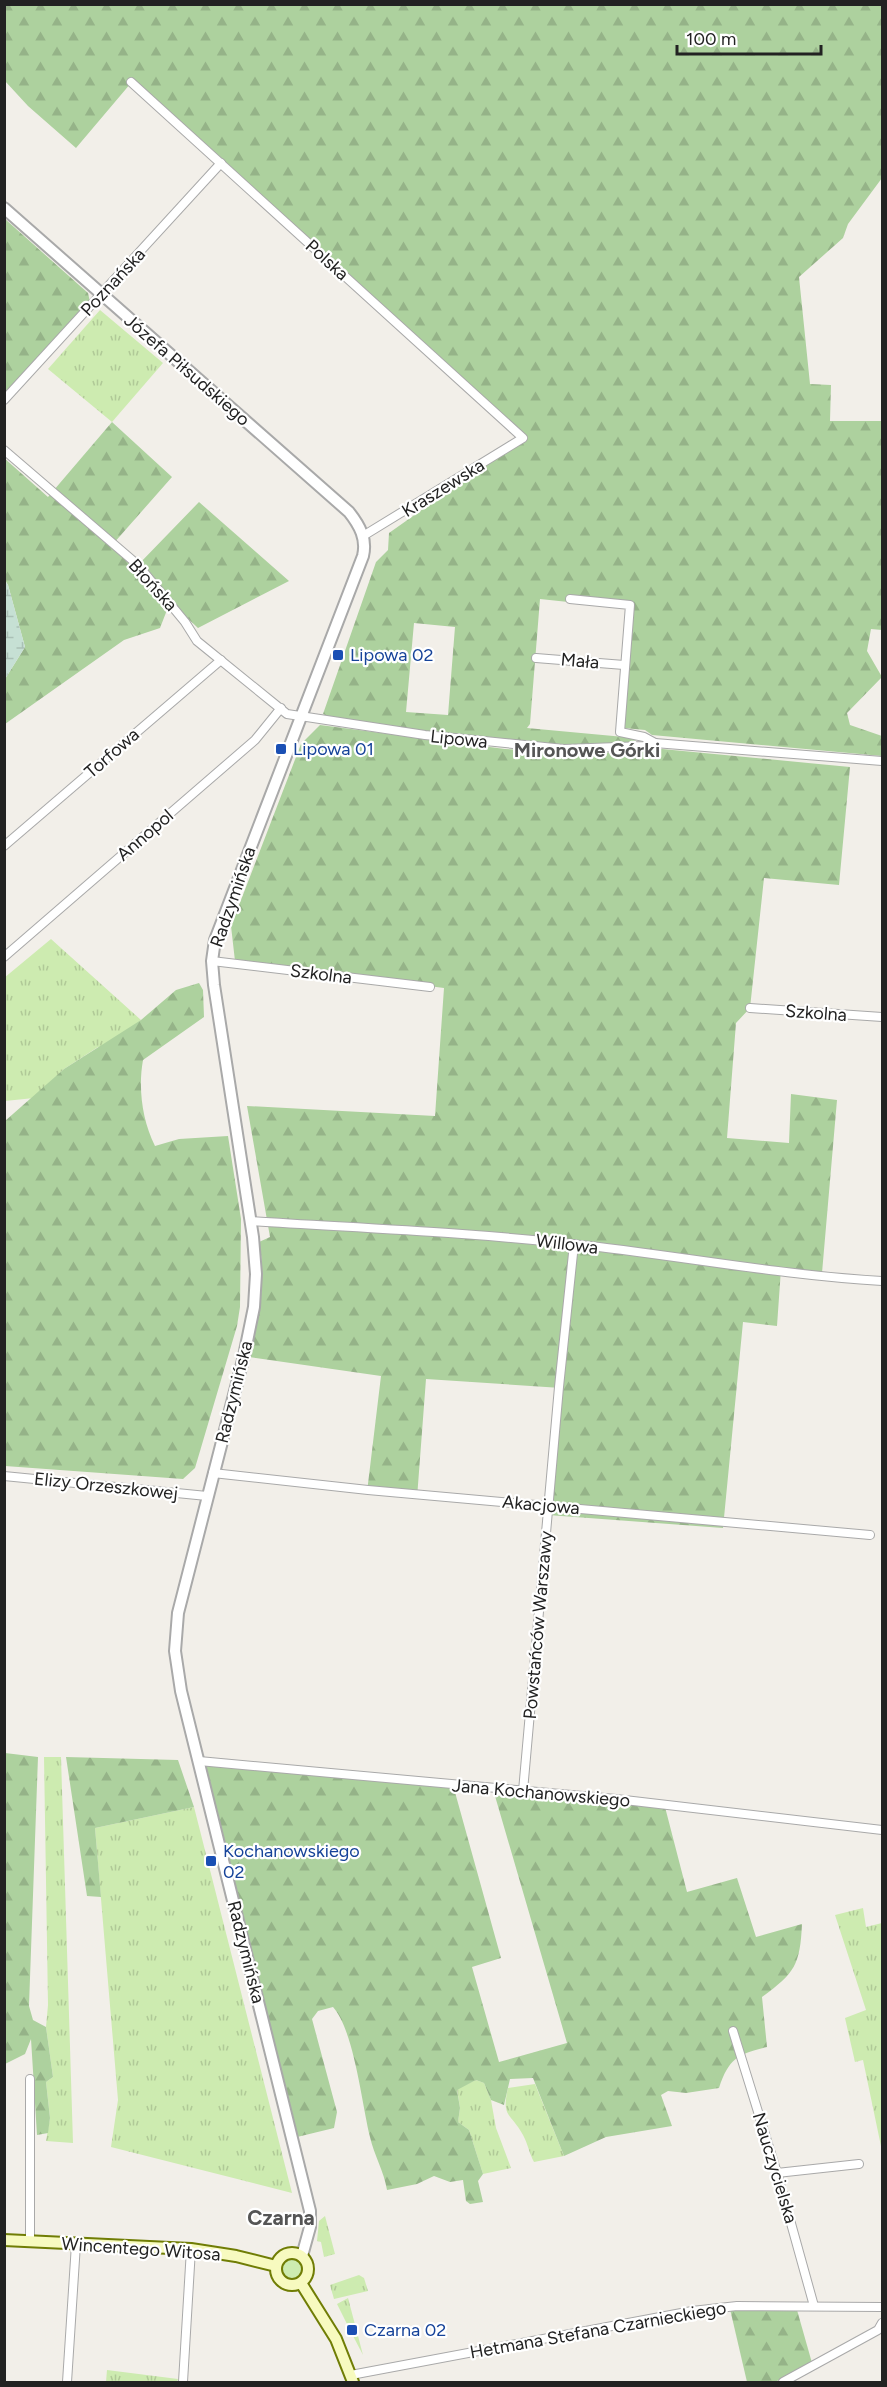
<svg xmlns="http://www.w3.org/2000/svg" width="887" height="2387" viewBox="0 0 887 2387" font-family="Figtree,sans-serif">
<defs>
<pattern id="grass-tufts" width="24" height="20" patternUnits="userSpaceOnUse" patternTransform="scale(1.5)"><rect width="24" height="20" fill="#cdebb0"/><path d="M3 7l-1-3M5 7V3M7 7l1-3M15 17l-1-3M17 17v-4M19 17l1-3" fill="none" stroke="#b0c997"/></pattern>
<pattern id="forest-firs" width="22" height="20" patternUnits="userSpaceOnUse" patternTransform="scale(1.5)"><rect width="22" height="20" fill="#add19e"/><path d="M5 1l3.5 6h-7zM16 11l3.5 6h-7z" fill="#95b388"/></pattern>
<pattern id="wetland-marsh" width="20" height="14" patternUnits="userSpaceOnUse" patternTransform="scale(1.5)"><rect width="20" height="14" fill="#c6e0d4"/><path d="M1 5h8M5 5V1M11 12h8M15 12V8" fill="none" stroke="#aac0b6"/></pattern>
</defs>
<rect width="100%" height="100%" fill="#f2efe9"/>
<g fill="url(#grass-tufts)">
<polygon points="100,310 163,363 112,422 48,369"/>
<polygon points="51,939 141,1020 112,1048 98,1047 64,1069 34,1098 5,1101 4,978"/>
<polygon points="44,1757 61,1757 73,2143 46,2141 50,2118 46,2082 53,2077 46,2027 48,2005"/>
<polygon points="194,1807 292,2193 111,2147 118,2100 95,1828"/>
<polygon points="863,1908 866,1927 882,1923 882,2151 863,2060 855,2062 845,2018 866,2010 835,1915"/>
<polygon points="476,2080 484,2083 491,2100 496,2128 511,2168 483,2174 469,2130 458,2122 460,2108 457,2089"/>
<path d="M 535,2084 L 564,2156 L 534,2162 C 529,2153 528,2144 523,2135 C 511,2113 501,2118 508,2088 Z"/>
<polygon points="325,2216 335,2254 324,2257 321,2242 317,2241 319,2221"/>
<circle cx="292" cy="2269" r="10"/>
<polygon points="359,2275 364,2278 368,2291 334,2299 330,2285"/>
<polygon points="348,2298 363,2355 352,2334 355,2332 353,2327 349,2328 337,2304"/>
<polygon points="107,2370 178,2379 177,2382 106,2382"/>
</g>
<g fill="url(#forest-firs)" fill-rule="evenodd">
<path d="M 5,5 L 882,5 L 882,178 L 848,224 L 843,238 L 799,277 L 810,384 L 831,385 L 830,421 L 881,421 L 882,413 L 882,630 L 871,629 L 867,651 L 882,677 L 847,713 L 850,725 L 882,736 L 882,756 L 652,735 L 645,730 L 624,728 L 634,609 L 540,599 L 530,724 L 527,728 L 635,738 L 636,743 C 534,750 432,731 331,718 L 323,714 L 376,562 L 388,550 L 389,533 L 522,439 L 131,83 L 76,148 L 28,106 L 5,81 ZM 414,623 L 455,627 L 448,715 L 406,712 Z"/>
<polygon points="5,219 88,293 90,302 5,397"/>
<polygon points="112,422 172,477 113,544 138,565 199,502 289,581 198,628 151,584 167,610 160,628 124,640 5,724 5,679 25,647 8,585 5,580 4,458 48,497"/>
<path d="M 320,725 L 505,749 L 601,753 L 662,749 L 850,767 L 839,885 L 764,878 L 750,1008 L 736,1023 L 727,1138 L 789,1143 L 791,1094 L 837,1100 L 822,1273 L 781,1269 L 777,1326 L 743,1322 L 723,1528 L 548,1515 L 561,1388 L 426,1379 L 417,1498 L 367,1492 L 381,1376 L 249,1357 C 258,1320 267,1280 259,1242 L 270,1237 L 247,1106 L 435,1116 L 444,988 L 235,961 L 231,926 L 301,744 Z"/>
<path d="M 199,983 L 203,990 L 204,1017 L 143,1060 C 138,1088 142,1120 155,1146 L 179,1139 L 228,1136 L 241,1219 L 240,1307 L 237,1326 L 195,1468 L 183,1479 L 5,1466 L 5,1121 L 64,1069 L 141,1020 L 176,990 Z"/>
<polygon points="5,1753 38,1757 29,2006 33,2020 46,2027 53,2077 46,2082 50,2118 48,2133 37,2135 31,2039 25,2054 5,2064"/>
<polygon points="66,1757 178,1760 194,1807 95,1828 101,1897 87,1896"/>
<path d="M 201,1761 L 453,1785 L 501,1958 L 472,1967 L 499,2062 L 567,2043 L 495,1796 L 530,1793 L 665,1807 L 687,1892 L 737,1878 L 756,1937 L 802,1924 C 800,1965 795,1973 762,1997 L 767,2047 C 738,2054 729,2058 719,2088 L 686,2093 L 668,2091 L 661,2095 L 672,2126 L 606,2137 L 564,2156 L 533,2078 L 510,2079 L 504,2105 L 491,2100 L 484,2083 L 476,2080 L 457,2090 L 460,2108 L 458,2122 L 469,2130 L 483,2174 L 478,2181 L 483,2202 L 470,2204 L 466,2201 L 463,2180 L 450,2182 L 434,2176 L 417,2184 L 387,2190 C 384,2171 374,2155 370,2137 C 362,2105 354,2030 333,2007 L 318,2011 L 312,2019 L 337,2112 L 334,2128 L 293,2138 Z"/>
<polygon points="730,2309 797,2310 812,2363 775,2382 747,2382"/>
</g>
<polygon fill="url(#wetland-marsh)" points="4,580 8,585 25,647 5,679"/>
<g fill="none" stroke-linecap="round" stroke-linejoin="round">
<defs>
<g id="minor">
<polyline points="131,82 523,438 363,536"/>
<polyline points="4,400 221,163"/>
<polyline points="4,450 138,565 185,622 197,641 287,714 425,735 564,749 645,746 655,743 882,761"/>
<polyline points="570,599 630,605 620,732 644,737 655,743"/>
<polyline points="536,658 624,665"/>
<polyline points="4,846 221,660"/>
<polyline points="4,957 255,740 281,708"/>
<polyline points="212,961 430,987"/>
<polyline points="750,1008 882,1017"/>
<path d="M 251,1221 C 358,1228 465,1232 572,1244 C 676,1255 778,1275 882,1281"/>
<polyline points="213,1473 368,1490 870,1535"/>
<polyline points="4,1476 207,1496"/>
<polyline points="199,1761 616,1799 882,1830"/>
<polyline points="523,1791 559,1387 574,1244"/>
<polyline points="733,2031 777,2173 814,2306"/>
<polyline points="30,2079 30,2241"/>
<polyline points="777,2173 859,2164"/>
<polyline points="351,2375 692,2311 737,2306 882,2307"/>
<polyline points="67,2382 76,2244"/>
<polyline points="183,2382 191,2249"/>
<polyline points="783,2382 878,2330 882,2323"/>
</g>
<path id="tertiary" d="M 4,208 L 349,512 C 360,526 367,539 363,556 L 215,940 L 212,961 L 214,985 L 253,1237 L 256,1274 L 254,1307 L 244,1356 L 178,1613 L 175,1651 L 181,1691 L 310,2211 L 310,2227 L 302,2256"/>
<g id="secondary">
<polyline points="4,2240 191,2249 236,2256 276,2266"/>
<circle cx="292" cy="2269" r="16"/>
<polyline points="301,2283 336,2339 353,2382"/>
</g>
</defs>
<use href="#minor" stroke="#a9a9a9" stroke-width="10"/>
<use href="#tertiary" stroke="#a9a9a9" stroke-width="14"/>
<use href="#secondary" stroke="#707d05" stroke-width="14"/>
<use href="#minor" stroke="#fff" stroke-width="8"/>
<use href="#tertiary" stroke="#fff" stroke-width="10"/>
<use href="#secondary" stroke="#f7fabf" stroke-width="10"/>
</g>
<g fill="#1a4fb4" stroke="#fff" stroke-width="2">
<rect x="332" y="649" width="12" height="12" rx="3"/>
<rect x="275" y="743" width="12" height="12" rx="3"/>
<rect x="205" y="1855" width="12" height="12" rx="3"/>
<rect x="346" y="2324" width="12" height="12" rx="3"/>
</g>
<g text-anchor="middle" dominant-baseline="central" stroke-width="4.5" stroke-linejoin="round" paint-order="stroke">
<g font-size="18" fill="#222" stroke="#fff">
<text transform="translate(327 260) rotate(42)">Polska</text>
<text transform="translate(113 282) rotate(-47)">Poznańska</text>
<text transform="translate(187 370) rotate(41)">Józefa Piłsudskiego</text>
<text transform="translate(443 488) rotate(-32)">Kraszewska</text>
<text transform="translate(153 585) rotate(48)">Błońska</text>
<text transform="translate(580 661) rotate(5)">Mała</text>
<text transform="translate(459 739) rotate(6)">Lipowa</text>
<text transform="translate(112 753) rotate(-41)">Torfowa</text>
<text transform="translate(145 835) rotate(-41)">Annopol</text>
<text transform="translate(233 897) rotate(-71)">Radzymińska</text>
<text transform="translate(321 974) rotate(7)">Szkolna</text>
<text transform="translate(816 1013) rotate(4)">Szkolna</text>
<text transform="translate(567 1244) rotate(7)">Willowa</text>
<text transform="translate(234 1392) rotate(-76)">Radzymińska</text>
<text transform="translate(106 1486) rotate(6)">Elizy Orzeszkowej</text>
<text transform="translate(541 1505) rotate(5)">Akacjowa</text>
<text transform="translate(538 1625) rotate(-85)">Powstańców Warszawy</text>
<text transform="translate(541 1793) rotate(5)">Jana Kochanowskiego</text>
<text transform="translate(246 1952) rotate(76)">Radzymińska</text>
<text transform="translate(775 2168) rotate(73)">Nauczycielska</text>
<text transform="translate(141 2249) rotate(4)">Wincentego Witosa</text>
<text transform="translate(598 2330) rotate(-10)">Hetmana Stefana Czarnieckiego</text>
</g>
<g font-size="18" fill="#164399" stroke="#fff" text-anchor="start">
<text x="350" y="655">Lipowa 02</text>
<text x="293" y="749">Lipowa 01</text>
<text x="223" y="1851">Kochanowskiego<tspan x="223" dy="21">02</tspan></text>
<text x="364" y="2330">Czarna 02</text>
</g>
<g font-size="20" font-weight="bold" fill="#555" stroke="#fff">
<text x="587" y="750">Mironowe Górki</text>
</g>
<g font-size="21" font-weight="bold" fill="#555" stroke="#fff">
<text x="281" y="2217">Czarna</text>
</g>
</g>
<rect width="887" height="2387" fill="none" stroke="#222222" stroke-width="12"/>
<path d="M677 45v9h144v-9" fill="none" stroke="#222222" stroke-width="3"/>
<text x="686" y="45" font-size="18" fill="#222222" stroke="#ffffff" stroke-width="4.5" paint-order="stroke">100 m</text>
</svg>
